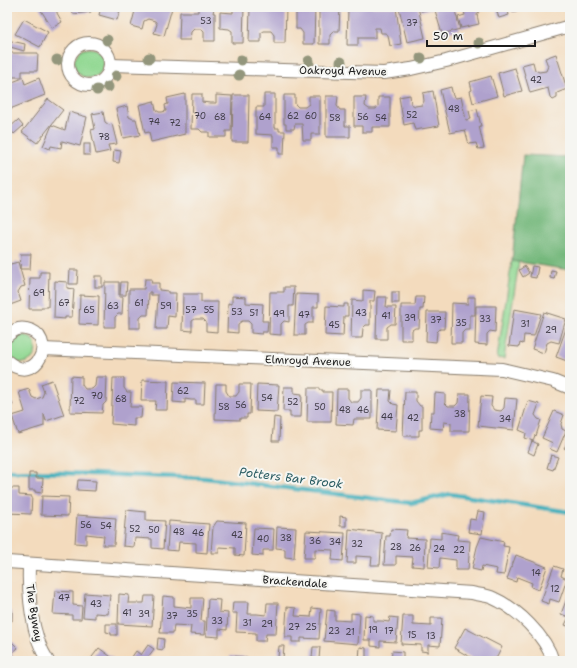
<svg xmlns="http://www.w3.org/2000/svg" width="577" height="668" viewBox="0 0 577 668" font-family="'Shantell Sans',sans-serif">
<rect width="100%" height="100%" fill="#f6f6f2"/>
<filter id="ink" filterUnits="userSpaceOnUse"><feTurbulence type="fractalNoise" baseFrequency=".025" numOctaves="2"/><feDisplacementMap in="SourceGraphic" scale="8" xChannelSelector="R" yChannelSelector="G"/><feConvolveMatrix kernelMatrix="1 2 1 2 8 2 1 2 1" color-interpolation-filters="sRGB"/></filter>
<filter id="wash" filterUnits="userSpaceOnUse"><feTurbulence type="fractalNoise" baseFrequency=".012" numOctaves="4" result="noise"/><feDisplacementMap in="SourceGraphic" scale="16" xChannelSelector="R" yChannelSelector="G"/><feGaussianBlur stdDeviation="0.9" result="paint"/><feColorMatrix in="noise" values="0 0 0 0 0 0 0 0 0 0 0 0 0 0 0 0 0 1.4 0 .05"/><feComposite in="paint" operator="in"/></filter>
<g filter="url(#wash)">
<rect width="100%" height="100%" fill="#f3dbbd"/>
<g fill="#91d892" stroke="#567a57">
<circle cx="89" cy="63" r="15"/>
<polygon points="512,261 519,262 504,359 497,358"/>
<circle cx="22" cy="349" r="14"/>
</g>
<polygon fill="#74b87c" stroke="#486a4c" points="523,155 570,157 570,270 512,261"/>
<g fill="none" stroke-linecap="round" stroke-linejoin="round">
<polyline stroke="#3eadba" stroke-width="4.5" points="7,471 205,478 411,503 450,494 570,512"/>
</g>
<g id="blocks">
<g fill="#afa1cd">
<polygon points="39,7 60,7 57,9 57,13 62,22 52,28"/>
<polygon points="72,7 91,7 91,12 73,14"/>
<polygon points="101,7 121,7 117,20 99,15"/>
<polygon points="136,7 172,8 164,36 154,33 157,24 155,21 148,19 144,21 142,29 131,26"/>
<polygon points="233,7 244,7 243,43 232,43 232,31 229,29 220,28 220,12 233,13"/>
<polygon points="250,7 286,7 285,43 274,43 274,35 271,31 264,31 261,33 261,42 249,42"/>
<polygon points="296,7 315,7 314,44 303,44 303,33 300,29 296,29"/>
<polygon points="319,7 340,7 339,31 334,31 330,35 330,44 319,44"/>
<polygon points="358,7 396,7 401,44 390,46 388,35 385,33 381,33 380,28 375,28 375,38 358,38 358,45 347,45 348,8 358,8"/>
<polygon points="404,7 418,7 425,38 407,42 399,8"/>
<polygon points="420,7 434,7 434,8 421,11"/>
<polygon points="434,7 454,7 460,29 442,34"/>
<polygon points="463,7 482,7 483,10 479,11 477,15 479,24 461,28 458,17 465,15"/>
<polygon points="492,7 507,7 509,15 499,18 496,9"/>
<polygon points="511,7 528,7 513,12"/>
<polygon points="198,8 214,8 213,13 215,13 215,41 204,41 204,32 201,29 194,29 191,32 190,40 179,40 180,12 198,12"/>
<polygon points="24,19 48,32 40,47 15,34"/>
<polygon points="7,40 25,44 24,51 7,46"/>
<polygon points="7,53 38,53 37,71 22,71 22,77 7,77"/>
<polygon points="556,54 567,89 557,93 557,98 553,100 550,97 548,88 530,93 522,65 533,62 535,70 539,72 546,71 548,66 545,58"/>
<polygon points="515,68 522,91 504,96 498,73"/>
<polygon points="491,76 497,96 473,103 470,91 472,90 470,82"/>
<polygon points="23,78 25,84 39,78 45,95 10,109 7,101 7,84"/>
<polygon points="451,87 453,96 456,98 461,97 466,120 471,119 469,111 477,109 481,126 479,126 484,148 478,149 476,143 469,144 465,130 450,133 440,90"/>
<polygon points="433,91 439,126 415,130 413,123 404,125 399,97 410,95 411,104 415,106 422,105 424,101 423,93"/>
<polygon points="185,94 185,134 151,142 149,132 145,133 139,105 154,101 156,110 159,112 162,112 166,111 165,105 168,104 167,98"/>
<polygon points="192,94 202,94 202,102 210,103 216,103 216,95 232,96 231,131 226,131 226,137 209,137 209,132 202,132 199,129 191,129"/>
<polygon points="264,94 275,94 275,128 279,128 279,131 285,131 284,154 279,154 279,147 273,147 273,135 256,134 256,107 264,107"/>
<polygon points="233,95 249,95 248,142 232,142"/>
<polygon points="284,95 295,95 295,104 298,107 305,107 309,104 309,96 320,96 320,134 311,134 311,140 303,140 302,124 295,124 294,129 286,129 286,124 284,124"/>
<polygon points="326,96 338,96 337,106 340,110 345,110 345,126 350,126 350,137 326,137"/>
<polygon points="354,97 366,97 365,106 369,109 376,109 378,106 378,97 390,97 390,127 372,127 372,132 362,132 362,126 354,126"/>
<polygon points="48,99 63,110 37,143 22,132"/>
<polygon points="127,106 129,117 133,119 136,119 140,135 123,138 116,109"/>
<polygon points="69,112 87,117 80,146 62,141 61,148 51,146 50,149 43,146 52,125 65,130"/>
<polygon points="103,112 105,122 109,125 112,124 117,144 108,145 110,151 96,154 91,130 95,129 92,114"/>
<polygon points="18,120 23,126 14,134 9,128"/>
<rect x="84" y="144" width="6" height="11"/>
<polygon points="114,150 121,151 119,163 113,162"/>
<polygon points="21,254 31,254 30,269 20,269"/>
<polygon points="18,262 25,286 21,287 18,292 21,301 10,305 7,293 7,265"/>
<polygon points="525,266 529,273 523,277 519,270"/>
<polygon points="532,266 538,267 536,278 530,277"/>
<polygon points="70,270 78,270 77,284 69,284"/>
<polygon points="551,270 556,271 554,279 550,278"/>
<polygon points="40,272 49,272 48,307 41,307 41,309 29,309 30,278 40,278"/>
<rect x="95" y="276" width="7" height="11"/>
<polygon points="145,279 152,279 151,283 159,283 159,290 168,291 168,293 176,293 175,317 168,316 167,329 156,329 158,295 151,295 151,292 149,292 148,315 143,315 140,318 140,328 129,328 129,289 144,289"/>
<polygon points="55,281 67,282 67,288 74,289 72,317 65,317 65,319 54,318"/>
<polygon points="105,282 119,282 119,297 123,297 122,314 118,314 115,317 115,327 104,327"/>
<polygon points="121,282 127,282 126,295 120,295"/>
<polygon points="284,287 294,287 293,306 289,306 289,322 284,321 281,324 281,335 269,334 270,292 284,292"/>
<polygon points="363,290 375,291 374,301 370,301 370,325 366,325 363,328 362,338 351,338 352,300 363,301"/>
<rect x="392" y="292" width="7" height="11"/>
<polygon points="183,294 201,294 201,302 218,302 217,332 206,331 206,322 203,319 195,319 192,321 192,331 182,330"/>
<polygon points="296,294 318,295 318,307 313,307 313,323 308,323 305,325 305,335 294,335"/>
<polygon points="80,295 99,296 98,325 79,324"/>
<polygon points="232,296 246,297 246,303 263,304 262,321 268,321 267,332 262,332 262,334 251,333 251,324 248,321 242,321 238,324 238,333 227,332 228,303 232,304"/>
<polygon points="377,297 387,297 386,307 396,307 395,324 391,324 387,327 387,339 376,339"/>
<polygon points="416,297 424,297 423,309 420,309 419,328 415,328 412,330 412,340 401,340 401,305 415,305"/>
<polygon points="468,297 475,297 475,315 470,315 470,330 465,330 462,333 462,343 451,343 452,303 468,304"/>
<polygon points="344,304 348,304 348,316 344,316 343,336 325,335 326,306 344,307"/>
<polygon points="476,306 496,306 495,332 490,331 487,334 487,345 475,344"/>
<polygon points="514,309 541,314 534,336 524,335 523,344 520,343 519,347 509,346"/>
<polygon points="427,312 445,312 444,329 440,329 437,332 436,342 426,341"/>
<polygon points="544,312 566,319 559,343 551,341 547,343 544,353 532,349"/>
<polygon points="568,323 570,324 570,353 567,361 556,357"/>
<polygon points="71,376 82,377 82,385 85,389 92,389 95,386 96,377 107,377 106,402 103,405 102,413 70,412"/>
<polygon points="113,378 124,378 124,388 127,392 131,392 130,407 142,407 141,418 134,418 134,426 111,424"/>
<polygon points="52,380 64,415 46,421 44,414 44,426 18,434 12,416 25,412 19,392 29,389 32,397 36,399 42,397 44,392 41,384"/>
<polygon points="142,380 168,381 167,410 155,410 156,401 141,401"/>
<polygon points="174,382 205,383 204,404 196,404 196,400 191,400 185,399 185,403 173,402"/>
<polygon points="216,384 226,384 226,391 229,396 236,396 239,392 239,384 251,384 250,414 247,414 247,418 240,418 240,420 215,419"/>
<polygon points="257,384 279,385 277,412 256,411"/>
<polygon points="284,387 294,387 294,393 302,394 301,417 290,417 290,411 283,411"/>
<polygon points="308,388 319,388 319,390 323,390 323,392 332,392 331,422 307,422"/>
<polygon points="337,389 348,389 348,398 351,402 358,402 361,398 361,390 372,390 372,419 354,419 353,425 336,424"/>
<polygon points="379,390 391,390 390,401 393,404 398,405 396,431 377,430"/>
<polygon points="405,392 416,392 416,401 420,406 422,406 422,430 419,430 419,436 403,436"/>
<polygon points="435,393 445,394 445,403 448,406 455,406 458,403 459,394 470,394 469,431 451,431 451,423 444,422 443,429 430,428 431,412 434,412"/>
<polygon points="481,396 492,397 491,406 494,410 501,411 504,408 505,398 517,399 514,430 478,426"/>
<polygon points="7,401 13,404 10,409 12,410 7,420"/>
<polygon points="528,401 539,404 535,415 538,419 541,420 536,436 535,435 533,441 525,438 526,433 519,430"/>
<polygon points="554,411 564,415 561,424 562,429 566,431 557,452 550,449 553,443 542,438"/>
<polygon points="274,417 280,418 279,441 272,441"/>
<polygon points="570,439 570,452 564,448"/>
<polygon points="532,441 538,444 534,455 528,452"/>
<polygon points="551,455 558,457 553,470 547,468"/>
<polygon points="29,473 36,473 36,478 43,478 42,493 35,492 35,490 29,490"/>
<polygon points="78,480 96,481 95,491 77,490"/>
<polygon points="7,488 19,488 19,495 32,496 31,514 7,513"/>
<polygon points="42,496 69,497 68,516 41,515"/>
<polygon points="126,510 146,512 146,520 165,521 163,549 152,548 152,539 135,538 134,547 123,546"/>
<polygon points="478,511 485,512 482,534 468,532 470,519 476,520"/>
<polygon points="77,515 116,518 114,545 103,545 104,536 86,534 86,544 75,543"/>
<polygon points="340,516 346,517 346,526 340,526"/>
<polygon points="169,521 209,524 207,553 196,552 196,543 179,542 178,551 167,550"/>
<polygon points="217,521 246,523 244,556 235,555 235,548 219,547 219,553 211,553 213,527"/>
<polygon points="277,527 296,528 294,558 285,557 285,549 276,548"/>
<polygon points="254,528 274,529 273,550 263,550 263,556 252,555"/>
<polygon points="349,529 382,533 380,565 371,565 372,557 356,556 356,563 347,563"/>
<polygon points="391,529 407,530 406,538 425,539 424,567 412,566 413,557 396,556 396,565 384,565 386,536 390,536"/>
<polygon points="306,531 345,533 343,561 332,560 333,550 315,549 315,558 304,558"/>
<polygon points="441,532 458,535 457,540 470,541 468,570 456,570 456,560 440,558 439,568 428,567 430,538 441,539"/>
<polygon points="481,537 504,542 503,546 509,547 504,575 496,574 497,569 482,566 481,571 472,569 477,547"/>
<polygon points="516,555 547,567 539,590 531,587 532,583 517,577 516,582 507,579"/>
<polygon points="554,566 563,569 561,576 567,579 559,602 550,599 549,604 541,601"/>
<polygon points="570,590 570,627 565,625 569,617 561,614"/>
<polygon points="55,591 73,592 73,605 82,606 81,619 72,619 72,615 53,614"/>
<polygon points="85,593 110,595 108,614 95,613 95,618 83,617"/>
<polygon points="119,594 129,595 128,603 144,603 145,596 154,596 152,626 118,624"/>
<polygon points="163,596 174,597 174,606 183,607 191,608 191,598 203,598 201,621 205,621 204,635 190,634 191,626 174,625 173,633 160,633"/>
<polygon points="208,599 220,600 219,612 228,613 227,630 219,629 219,637 206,636"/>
<polygon points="7,601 9,601 9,611 12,611 12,621 7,620"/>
<polygon points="233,602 249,602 248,614 257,614 266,615 267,603 278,603 276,634 266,634 265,641 256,641 256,633 236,632 237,613 232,613"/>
<polygon points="287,607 296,608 295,616 311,617 312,608 321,609 319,639 301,638 301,642 292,642 292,637 285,637"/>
<polygon points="327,610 335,611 335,620 351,621 351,613 360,614 358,644 324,641"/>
<polygon points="365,615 373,616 373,621 382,621 389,622 390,617 398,618 396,642 380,641 380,647 371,646 371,640 364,640"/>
<polygon points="403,616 413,616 413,625 431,626 431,618 442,618 440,646 428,645 428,652 421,651 421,645 401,644"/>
<polygon points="106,624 117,624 117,635 111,635 111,633 106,632"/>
<polygon points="465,628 502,647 497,657 491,661 477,661 454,648"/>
<polygon points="158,638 164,639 163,650 157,649"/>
<polygon points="10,640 18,648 11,654 16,661 7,661 7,643"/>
<polygon points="148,645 154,649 145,661 129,661 136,651 141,655"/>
<polygon points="279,646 284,646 283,658 278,658"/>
<polygon points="313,647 320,647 319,659 312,658"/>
<polygon points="360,647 366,648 366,659 359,659"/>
<polygon points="99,648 114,659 116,661 89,661"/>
<polygon points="392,651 403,652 403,661 391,661"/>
<polygon points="230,656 247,657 247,661 230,661"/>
</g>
</g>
</g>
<g filter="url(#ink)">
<use href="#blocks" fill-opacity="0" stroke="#887c6c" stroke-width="1"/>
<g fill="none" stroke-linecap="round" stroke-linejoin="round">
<defs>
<g id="minor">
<circle cx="89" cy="64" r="21"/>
<polyline points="110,65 384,73 411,69 446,61 570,26"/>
<path d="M 7,336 C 13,331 18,327 26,329 C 59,335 37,388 7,361"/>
<polyline points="43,349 502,369 553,381 570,388"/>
<path d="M 7,562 L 472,593 C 479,595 487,595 493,598 C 516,608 546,636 553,661"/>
<path d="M 29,564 C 28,594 31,635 48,661"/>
</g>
</defs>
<use href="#minor" stroke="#887c6c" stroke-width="14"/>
<use href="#minor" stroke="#fff" stroke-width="12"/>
</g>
<g fill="#93967b">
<circle cx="107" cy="40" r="5.5"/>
<circle cx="479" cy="43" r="5.5"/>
<circle cx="149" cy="58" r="5.5"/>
<circle cx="421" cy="58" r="5.5"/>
<circle cx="57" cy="60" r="5.5"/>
<circle cx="241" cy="60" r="5.5"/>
<circle cx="309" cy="61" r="5.5"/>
<circle cx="341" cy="62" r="5.5"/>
<circle cx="239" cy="75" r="5.5"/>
<circle cx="116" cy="76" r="5.5"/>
<circle cx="108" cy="87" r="5.5"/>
<circle cx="97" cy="90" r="5.5"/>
</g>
</g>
<g text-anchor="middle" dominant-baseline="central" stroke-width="4" stroke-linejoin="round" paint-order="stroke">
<g font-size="9" fill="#413d48">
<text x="206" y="21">53</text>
<text x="412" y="23">37</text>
<text x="536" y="80">42</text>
<text x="454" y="109">48</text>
<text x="412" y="115">52</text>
<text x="200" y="116">70</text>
<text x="293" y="116">62</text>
<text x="311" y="116">60</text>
<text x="220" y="117">68</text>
<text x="265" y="117">64</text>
<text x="363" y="117">56</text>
<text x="335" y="118">58</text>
<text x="381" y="118">54</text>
<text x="154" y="122">74</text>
<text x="175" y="123">72</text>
<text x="104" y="137">78</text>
<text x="39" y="293">69</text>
<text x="64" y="303">67</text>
<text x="139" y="303">61</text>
<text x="113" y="306">63</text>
<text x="166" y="306">59</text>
<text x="89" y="310">65</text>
<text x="191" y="310">57</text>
<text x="209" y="310">55</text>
<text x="237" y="312">53</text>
<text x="254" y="313">51</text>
<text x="361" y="313">43</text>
<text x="279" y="314">49</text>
<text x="304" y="315">47</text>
<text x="386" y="316">41</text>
<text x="410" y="318">39</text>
<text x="485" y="319">33</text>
<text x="436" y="320">37</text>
<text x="461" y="323">35</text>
<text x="525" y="324">31</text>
<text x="334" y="325">45</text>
<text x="551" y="330">29</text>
<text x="183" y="391">62</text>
<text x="97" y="396">70</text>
<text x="267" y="398">54</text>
<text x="121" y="399">68</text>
<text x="79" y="401">72</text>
<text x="293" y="402">52</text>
<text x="241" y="405">56</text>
<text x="224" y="407">58</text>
<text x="320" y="407">50</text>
<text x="345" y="410">48</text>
<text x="363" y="410">46</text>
<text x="460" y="414">38</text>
<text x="387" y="417">44</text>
<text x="413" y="418">42</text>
<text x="505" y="419">34</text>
<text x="86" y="525">56</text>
<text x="106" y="526">54</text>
<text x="135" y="529">52</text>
<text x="154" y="530">50</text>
<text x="179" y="532">48</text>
<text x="198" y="533">46</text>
<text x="237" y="535">42</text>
<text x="286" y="538">38</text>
<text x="263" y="539">40</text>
<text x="315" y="541">36</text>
<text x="335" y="542">34</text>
<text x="357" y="544">32</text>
<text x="396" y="547">28</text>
<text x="415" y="548">26</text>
<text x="439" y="549">24</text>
<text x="459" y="550">22</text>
<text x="536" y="573">14</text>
<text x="555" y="589">12</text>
<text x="64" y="598">47</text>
<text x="96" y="604">43</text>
<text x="127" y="613">41</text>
<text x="144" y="614">39</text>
<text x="192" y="614">35</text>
<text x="172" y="616">37</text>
<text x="217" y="621">33</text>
<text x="247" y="623">31</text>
<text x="267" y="624">29</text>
<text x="294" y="627">27</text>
<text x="311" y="627">25</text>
<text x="373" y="630">19</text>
<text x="334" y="631">23</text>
<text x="389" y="631">17</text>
<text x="350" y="632">21</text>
<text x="412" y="635">15</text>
<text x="431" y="636">13</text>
</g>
<g font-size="11" fill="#1c1c1c" stroke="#f6f6f2">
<text transform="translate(343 71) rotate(1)">Oakroyd Avenue</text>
<text transform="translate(308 361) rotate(2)">Elmroyd Avenue</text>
<text transform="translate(295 582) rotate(4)">Brackendale</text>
<text transform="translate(34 613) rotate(81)">The Byway</text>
</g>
<g font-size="12" font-style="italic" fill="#2b5d63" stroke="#f6f6f2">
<text transform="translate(291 478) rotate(7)">Potters Bar Brook</text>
</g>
</g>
<rect width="577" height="668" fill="none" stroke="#f6f6f2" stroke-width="24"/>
<path d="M427 40v6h108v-6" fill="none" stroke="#1c1c1c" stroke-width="2"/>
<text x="433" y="40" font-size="12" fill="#1c1c1c" stroke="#f6f6f2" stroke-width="3" paint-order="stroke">50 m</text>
</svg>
